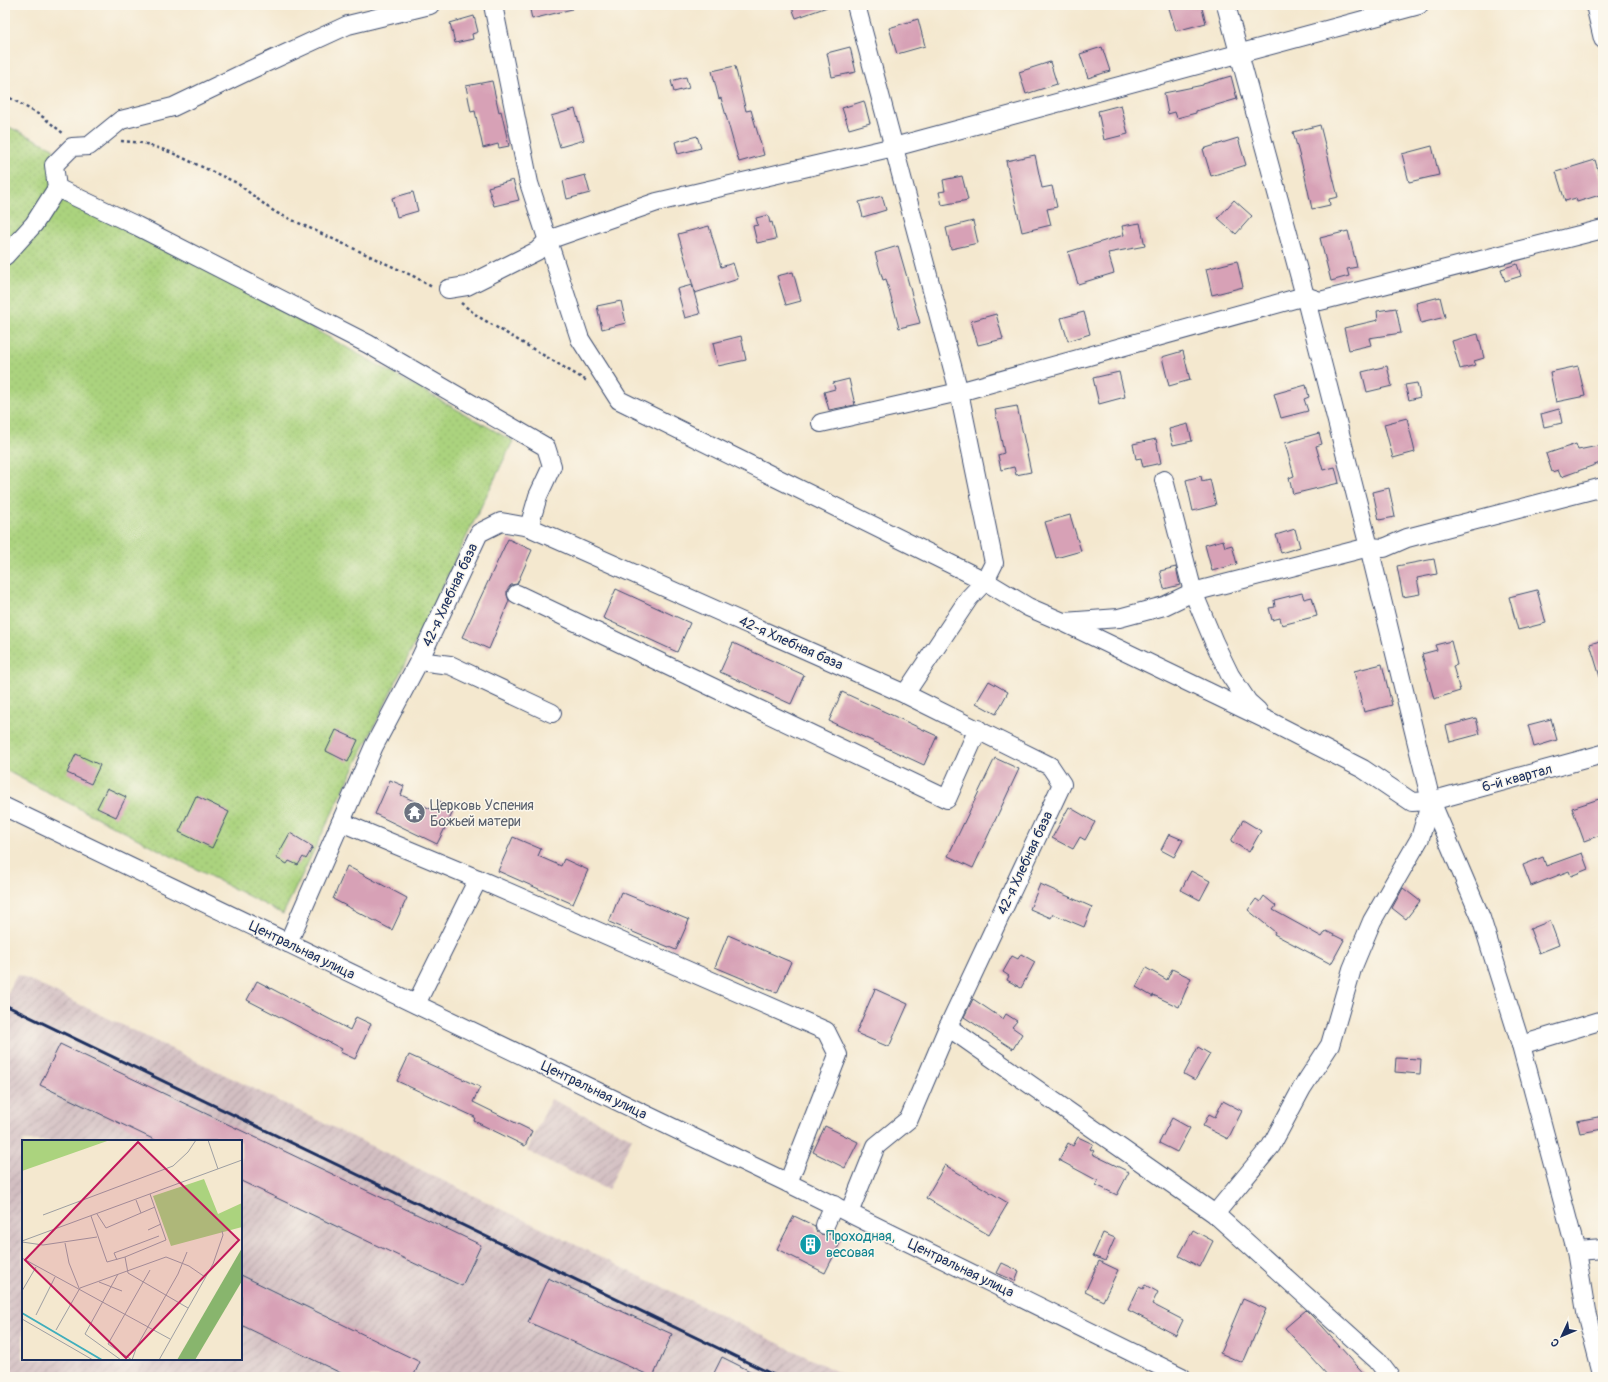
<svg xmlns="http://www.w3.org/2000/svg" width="1608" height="1382" viewBox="0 0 1608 1382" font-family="Pangolin,sans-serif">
<defs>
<pattern id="industrial-furrows" width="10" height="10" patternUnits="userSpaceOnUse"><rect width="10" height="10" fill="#d2bec1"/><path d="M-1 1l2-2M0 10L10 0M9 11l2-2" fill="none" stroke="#aa9ba0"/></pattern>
<pattern id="garden-dots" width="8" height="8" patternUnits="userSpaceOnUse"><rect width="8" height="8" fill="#abd37e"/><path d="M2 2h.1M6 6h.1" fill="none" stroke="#93b56f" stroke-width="1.8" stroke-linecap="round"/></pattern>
</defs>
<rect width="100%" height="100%" fill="#fbf7ec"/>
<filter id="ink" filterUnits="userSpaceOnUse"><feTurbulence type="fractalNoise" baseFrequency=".025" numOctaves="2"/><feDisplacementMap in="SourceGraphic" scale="8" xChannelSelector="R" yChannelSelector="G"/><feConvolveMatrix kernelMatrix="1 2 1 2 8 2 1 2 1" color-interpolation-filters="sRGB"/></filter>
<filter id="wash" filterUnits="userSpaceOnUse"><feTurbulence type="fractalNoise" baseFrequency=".012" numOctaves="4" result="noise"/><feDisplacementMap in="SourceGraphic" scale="16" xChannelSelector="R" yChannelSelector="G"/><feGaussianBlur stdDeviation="0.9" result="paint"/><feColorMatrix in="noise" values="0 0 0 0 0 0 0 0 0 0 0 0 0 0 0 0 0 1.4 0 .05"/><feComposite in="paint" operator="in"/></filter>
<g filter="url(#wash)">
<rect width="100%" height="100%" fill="#f4e8cf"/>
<g fill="url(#industrial-furrows)" fill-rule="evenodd">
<path d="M 17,974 L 848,1377 L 5,1377 L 5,999 ZM 23,1141 L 241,1141 L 241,1359 L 23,1359 Z"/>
<polygon points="551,1099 632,1138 608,1190 527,1151"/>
</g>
<polygon fill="url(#garden-dots)" stroke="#63816e" points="5,125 53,148 56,184 513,441 283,914 5,770"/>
<g id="blocks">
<g fill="#d7a1b6">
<polygon points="529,5 571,5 572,9 532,19"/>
<polygon points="791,5 826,5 827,7 796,18"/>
<polygon points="1168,5 1201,5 1206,23 1176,31"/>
<polygon points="474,16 478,32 472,34 473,39 455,43 450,23"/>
<polygon points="918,19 925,46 897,54 889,28"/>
<polygon points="850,47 856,72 832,77 827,53"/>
<polygon points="1102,47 1110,71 1088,78 1080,54"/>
<polygon points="1050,62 1057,84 1026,94 1019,72"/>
<polygon points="735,66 746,111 751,110 764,155 739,162 721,98 719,99 712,71"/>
<polygon points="1231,76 1237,99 1196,111 1196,113 1177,118 1175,112 1168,114 1164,93 1203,85 1203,84"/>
<polygon points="686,77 689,88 674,92 671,81"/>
<polygon points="492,81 499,112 501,111 509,146 499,148 498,144 483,148 475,111 471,112 466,86"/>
<polygon points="864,101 870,123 849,129 842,108"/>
<polygon points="1121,105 1128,134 1104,140 1098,111"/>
<polygon points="575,109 584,140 560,147 551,116"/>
<polygon points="1320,125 1338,197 1329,199 1330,205 1312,209 1304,172 1293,132"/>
<polygon points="697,136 701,148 678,154 675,142"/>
<polygon points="1238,138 1246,165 1211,176 1203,149"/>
<polygon points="1432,146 1439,175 1409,182 1402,154"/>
<polygon points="1035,155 1042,188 1052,186 1057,207 1047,209 1051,225 1022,232 1006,161"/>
<polygon points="1595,160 1603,187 1603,194 1577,202 1576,198 1565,201 1556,172"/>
<polygon points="585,175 590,193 567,199 563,181"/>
<polygon points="962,176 968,200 942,205 939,192 945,191 943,180"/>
<polygon points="513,180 519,200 494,206 488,187"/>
<polygon points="413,192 418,211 397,217 392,198"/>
<polygon points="882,196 886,210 863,217 859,202"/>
<polygon points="1234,200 1252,216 1236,234 1218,218"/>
<polygon points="768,215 770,223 772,222 776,239 757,243 753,226 758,225 756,218"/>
<polygon points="973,221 978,243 951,249 946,228"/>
<polygon points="1140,223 1145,246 1108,253 1114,273 1078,284 1068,252 1124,235 1122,226"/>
<polygon points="709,226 721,267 733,263 738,279 695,293 678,234"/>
<polygon points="1348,231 1357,267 1347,269 1349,276 1331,281 1320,238"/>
<polygon points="898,246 920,323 899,328 886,279 883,280 875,253"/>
<polygon points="1237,261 1243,287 1212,295 1206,269"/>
<polygon points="1517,264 1521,276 1505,281 1501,269"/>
<polygon points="793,272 801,301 786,305 777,276"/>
<polygon points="692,285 700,314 685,318 677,289"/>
<polygon points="1440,297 1445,317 1421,323 1416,303"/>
<polygon points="621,301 626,323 602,329 597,306"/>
<polygon points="1396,308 1401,333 1369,338 1371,345 1349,350 1344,328 1378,320 1377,311"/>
<polygon points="1084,312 1090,334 1068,341 1061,318"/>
<polygon points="996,314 1003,339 978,345 971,321"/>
<polygon points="1478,334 1484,358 1474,361 1476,365 1460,369 1452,341"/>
<polygon points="741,336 746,360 718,366 713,343"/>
<polygon points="1183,351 1190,380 1169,386 1162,357"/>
<polygon points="1387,366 1392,386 1367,392 1362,372"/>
<polygon points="1578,366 1585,396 1556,402 1550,372"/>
<polygon points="1119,372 1125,397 1099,404 1093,378"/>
<polygon points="849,379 855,405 829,410 824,392 835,389 833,383"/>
<polygon points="1417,383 1420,397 1409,400 1405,385"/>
<polygon points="1306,385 1309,397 1304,399 1308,411 1281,418 1274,394"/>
<polygon points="1017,406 1031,472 1016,475 1014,467 1001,470 998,455 1004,453 995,410"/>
<polygon points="1559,409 1562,423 1544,427 1541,414"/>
<polygon points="1407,418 1415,452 1393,458 1384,424"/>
<polygon points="1188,424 1192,441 1173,445 1169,429"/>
<polygon points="1319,433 1322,444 1316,446 1323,470 1335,467 1339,483 1293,494 1289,478 1294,476 1285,443"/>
<polygon points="1156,439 1161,463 1143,467 1141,458 1136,459 1133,444"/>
<polygon points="1576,444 1578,450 1603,445 1603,462 1561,477 1558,470 1552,472 1546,454"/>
<polygon points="1201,476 1202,481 1210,479 1216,505 1193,511 1186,480"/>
<polygon points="1389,488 1395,517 1379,520 1373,492"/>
<polygon points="1070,515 1081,551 1056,558 1045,522"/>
<polygon points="1295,529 1300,547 1281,553 1276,535"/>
<polygon points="508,539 532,550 517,584 511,585 507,590 507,595 509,601 489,649 462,637"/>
<polygon points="1223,540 1225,547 1232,545 1237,564 1212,571 1205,545"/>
<polygon points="1434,559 1437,574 1417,578 1420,594 1403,597 1397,566"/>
<polygon points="1176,567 1180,585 1164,589 1160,571"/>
<polygon points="616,589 690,623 677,652 603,618"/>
<polygon points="1537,590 1546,623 1518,630 1509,597"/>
<polygon points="1302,593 1304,599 1312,597 1317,616 1282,625 1280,618 1272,620 1269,608 1275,607 1274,600"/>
<polygon points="1603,640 1603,676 1600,677 1590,644"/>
<polygon points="1451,641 1457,665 1453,666 1460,691 1434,699 1422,654 1437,650 1435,645"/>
<polygon points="733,643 804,675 791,704 720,672"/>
<polygon points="1382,664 1392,705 1364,712 1354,671"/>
<polygon points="989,681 1008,692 996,714 976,703"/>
<polygon points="842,692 937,736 924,765 829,721"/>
<polygon points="1476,718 1480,734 1450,742 1446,726"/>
<polygon points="1551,719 1557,740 1534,747 1528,725"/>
<polygon points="336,730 358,740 348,762 326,751"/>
<polygon points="76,754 100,765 91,784 67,773"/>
<polygon points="995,758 1019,769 973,868 948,856"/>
<polygon points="390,780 404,786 401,795 435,811 439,801 455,808 437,844 375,814"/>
<polygon points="107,788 126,797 116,817 97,808"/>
<polygon points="196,796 229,812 212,848 179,832"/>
<polygon points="1599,799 1603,809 1603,834 1584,841 1572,808"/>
<polygon points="1069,807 1095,822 1085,840 1080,837 1073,849 1052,838"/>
<polygon points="1243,820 1261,831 1249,852 1231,841"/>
<polygon points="290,833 313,847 306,859 303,857 298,865 289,861 287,864 276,858"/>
<polygon points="1169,834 1183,840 1174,857 1161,850"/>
<polygon points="513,837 541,849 538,856 561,866 564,859 588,870 573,904 498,871"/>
<polygon points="1582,853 1588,869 1571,876 1569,871 1531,886 1523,865 1543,857 1546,866"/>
<polygon points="347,866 407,898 392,930 333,899"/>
<polygon points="1191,871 1210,881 1200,900 1181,890"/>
<polygon points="1040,884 1092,907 1084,927 1053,914 1051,918 1030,909"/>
<polygon points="1403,888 1420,901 1406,919 1392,908"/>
<polygon points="621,892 689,920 676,950 609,922"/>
<polygon points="1264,896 1276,906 1273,910 1322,937 1326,931 1344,940 1331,964 1274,934 1275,932 1248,910 1256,899 1260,902"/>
<polygon points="1550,921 1559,945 1539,953 1530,929"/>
<polygon points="728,935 791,962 777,993 715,967"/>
<polygon points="1021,954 1035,962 1021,988 1007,980 1009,976 1003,972 1012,956 1018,959"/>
<polygon points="1146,968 1167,980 1172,969 1191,978 1179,1007 1153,995 1153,997 1136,987"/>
<polygon points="257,981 350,1030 356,1017 371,1024 355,1059 340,1052 342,1049 247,1000"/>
<polygon points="875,989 908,1004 889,1047 856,1033"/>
<polygon points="973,999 1003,1019 1006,1014 1017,1021 1012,1027 1022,1034 1013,1049 964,1017"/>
<polygon points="60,1044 481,1245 462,1286 241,1181 241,1141 157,1141 40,1085"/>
<polygon points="1198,1047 1210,1054 1195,1080 1184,1074"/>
<polygon points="409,1055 480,1087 473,1102 532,1131 525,1146 474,1121 475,1117 397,1081"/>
<polygon points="1396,1058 1421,1059 1420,1074 1395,1072"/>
<polygon points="1223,1101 1242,1111 1228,1139 1203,1126 1209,1114 1215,1117"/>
<polygon points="1603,1116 1603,1129 1580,1133 1577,1121"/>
<polygon points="1172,1118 1190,1128 1177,1152 1159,1143"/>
<polygon points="825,1126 858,1142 845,1168 813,1152"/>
<polygon points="1078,1137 1093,1144 1090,1149 1094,1151 1092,1154 1129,1172 1117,1195 1096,1185 1098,1181 1059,1160 1068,1143 1073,1146"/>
<polygon points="945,1165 1008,1203 989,1235 926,1198"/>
<polygon points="794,1216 815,1226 816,1231 820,1234 826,1235 831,1234 842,1239 825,1273 777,1249"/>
<polygon points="1193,1230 1213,1241 1200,1267 1179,1256"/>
<polygon points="1103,1233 1115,1238 1105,1261 1093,1256"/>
<polygon points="1099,1261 1118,1270 1103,1301 1085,1292"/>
<polygon points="1002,1263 1019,1271 1015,1281 997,1273"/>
<polygon points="241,1275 420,1362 413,1377 349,1377 241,1325"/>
<polygon points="548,1278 672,1334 653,1377 528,1322"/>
<polygon points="1145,1285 1158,1292 1152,1304 1183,1320 1176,1335 1128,1310 1139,1287 1143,1289"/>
<polygon points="1243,1299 1266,1309 1243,1363 1220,1353"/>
<polygon points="1306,1310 1313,1317 1367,1377 1329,1377 1285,1328"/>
<polygon points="722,1357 762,1377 712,1377"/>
</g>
</g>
</g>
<g filter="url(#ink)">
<use href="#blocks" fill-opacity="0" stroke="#3c4b6f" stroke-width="1"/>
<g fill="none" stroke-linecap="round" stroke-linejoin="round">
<defs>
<g id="minor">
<polyline points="493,5 529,183 580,339 619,400 985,581 1028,607 1063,622 1271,722 1363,769 1412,802 1431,801 1603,754"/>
<polyline points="856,5 959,392 994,563 985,581 969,598 905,694"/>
<polyline points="1226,5 1305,296 1369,547 1431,801 1481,918 1521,1045 1576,1251 1586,1312 1603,1377"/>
<polyline points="1595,5 1603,39"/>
<polyline points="57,188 54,165 72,147 89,146 121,120 173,107 248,71 348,25 430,5"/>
<polyline points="5,256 34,224 57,188 137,226 368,344 546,447 552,466 538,496 529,527"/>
<polyline points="448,289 467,286 537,251 548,240 657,202 894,147 1419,5"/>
<polyline points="821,423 959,392 1305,296 1320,301 1603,229"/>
<polyline points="1164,480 1193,592 1214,642 1230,675 1248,702 1258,711"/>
<polyline points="517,594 947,799 978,729"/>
<polyline points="1064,622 1119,618 1164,606 1193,592 1369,547 1384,548 1407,538 1603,487"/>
<polyline points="419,661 450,665 552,713"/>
<polyline points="5,807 788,1183 1182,1377"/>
<polyline points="341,822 478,879 826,1031 838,1055 788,1183"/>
<polyline points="288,943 374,746 419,661 479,533 501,522 529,527 905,694 1050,766 1062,784 948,1027 909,1119 876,1146 849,1213"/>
<polyline points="416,1004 478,879"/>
<polyline points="948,1027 1215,1214 1377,1360 1390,1377"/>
<polyline points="1521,1045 1603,1020"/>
<polyline points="1215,1214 1271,1146 1302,1088 1330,1045 1352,969 1372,921 1420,838 1431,801"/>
<polyline points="825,1225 834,1205"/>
<polyline points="1576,1251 1603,1249"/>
</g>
</defs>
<use href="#minor" stroke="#3c4b6f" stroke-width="20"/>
<g stroke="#3c4b6f" stroke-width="2.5" stroke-dasharray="3 3" stroke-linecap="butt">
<polyline points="5,95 43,117 64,134"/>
<polyline points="121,141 143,143 170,152 237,183 269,208 277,213 415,277 432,287"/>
<polyline points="461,303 479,317 587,381"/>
</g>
<use href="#minor" stroke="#fff" stroke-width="18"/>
<polyline stroke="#1b2f5e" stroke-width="3" points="5,1005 778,1377"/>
</g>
</g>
<defs>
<symbol id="temple-disc" viewBox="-11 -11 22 22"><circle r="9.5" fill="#6b7280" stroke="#fbf7ec"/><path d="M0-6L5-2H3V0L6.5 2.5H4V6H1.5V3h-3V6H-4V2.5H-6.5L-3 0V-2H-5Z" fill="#fff"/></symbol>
<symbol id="building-disc" viewBox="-11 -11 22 22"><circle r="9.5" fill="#0f9aa8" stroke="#fbf7ec"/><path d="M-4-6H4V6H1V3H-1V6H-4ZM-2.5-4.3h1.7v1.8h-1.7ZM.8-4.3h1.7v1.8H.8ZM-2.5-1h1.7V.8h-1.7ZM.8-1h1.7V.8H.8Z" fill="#fff"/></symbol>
</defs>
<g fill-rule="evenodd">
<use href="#temple-disc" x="402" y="800" width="25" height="25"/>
<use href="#building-disc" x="798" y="1232" width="25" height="25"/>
</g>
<g text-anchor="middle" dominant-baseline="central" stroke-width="3" stroke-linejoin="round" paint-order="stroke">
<g font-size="14" fill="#1b2f5e" stroke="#fbf7ec">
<text transform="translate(450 595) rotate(-65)">42-я Хлебная база</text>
<text transform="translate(791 643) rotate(24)">42-я Хлебная база</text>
<text transform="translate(1517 778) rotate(-15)">6-й квартал</text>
<text transform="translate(1025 863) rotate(-65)">42-я Хлебная база</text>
<text transform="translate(302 950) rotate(26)">Центральная улица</text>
<text transform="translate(594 1090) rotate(26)">Центральная улица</text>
<text transform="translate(961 1268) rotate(26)">Центральная улица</text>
</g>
<g font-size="14" fill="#5b616d" stroke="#fbf7ec" text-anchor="start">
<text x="430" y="805">Церковь Успения<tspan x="430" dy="16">Божьей матери</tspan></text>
</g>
<g font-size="14" fill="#0d838f" stroke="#fbf7ec" text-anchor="start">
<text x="826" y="1236">Проходная,<tspan x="826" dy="16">весовая</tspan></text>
</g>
</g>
<g transform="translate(22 1140)">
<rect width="220" height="220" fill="#f4e8cf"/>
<path d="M 220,108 L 220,141 L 173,220 L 155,220 Z" fill="#88b56d"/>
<path d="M 0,0 L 88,0 L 0,31 ZM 182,39 L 196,74 L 220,63 L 220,87 L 149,106 L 131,56 Z" fill="#abd37e"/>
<path fill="none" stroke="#40aebc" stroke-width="2" d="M 0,173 L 80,220"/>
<path fill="none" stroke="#9d9ea2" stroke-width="1" d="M 186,0 L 196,29M 114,60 L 119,73M 75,74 L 84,88 L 133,67M 21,75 L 151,26 L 166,12 L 174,0M 69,76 L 85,122 L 103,117 L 144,100 L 128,54M 126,90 L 139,84M 0,101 L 220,20M 0,102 L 21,105 L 75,97M 43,103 L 47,123 L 57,148M 103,117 L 106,133 L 166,168M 0,118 L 148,199M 95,120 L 92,113 L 137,96M 96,134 L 63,194 L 99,220M 77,142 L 100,151M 58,148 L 144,117 L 167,126 L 183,137M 0,151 L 14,127M 14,175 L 33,137M 0,179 L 71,220M 34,190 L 58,148M 110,220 L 115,206 L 156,134 L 165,112M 110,220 L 86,204 L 128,130M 137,220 L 191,124 L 201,95 L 200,91"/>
<path fill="#c2185b" fill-opacity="0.15" stroke="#c2185b" stroke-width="2" d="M 116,2 L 217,100 L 104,218 L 3,120 Z"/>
<rect width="220" height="220" fill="none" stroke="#1b2f5e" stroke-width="2"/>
</g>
<rect width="1608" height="1382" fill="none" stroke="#fbf7ec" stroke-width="20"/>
<g transform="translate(1562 1336) rotate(226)" stroke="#fbf7ec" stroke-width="3" paint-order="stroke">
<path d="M0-3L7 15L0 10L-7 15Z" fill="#1b2f5e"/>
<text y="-6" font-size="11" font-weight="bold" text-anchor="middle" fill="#1b2f5e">С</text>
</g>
</svg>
